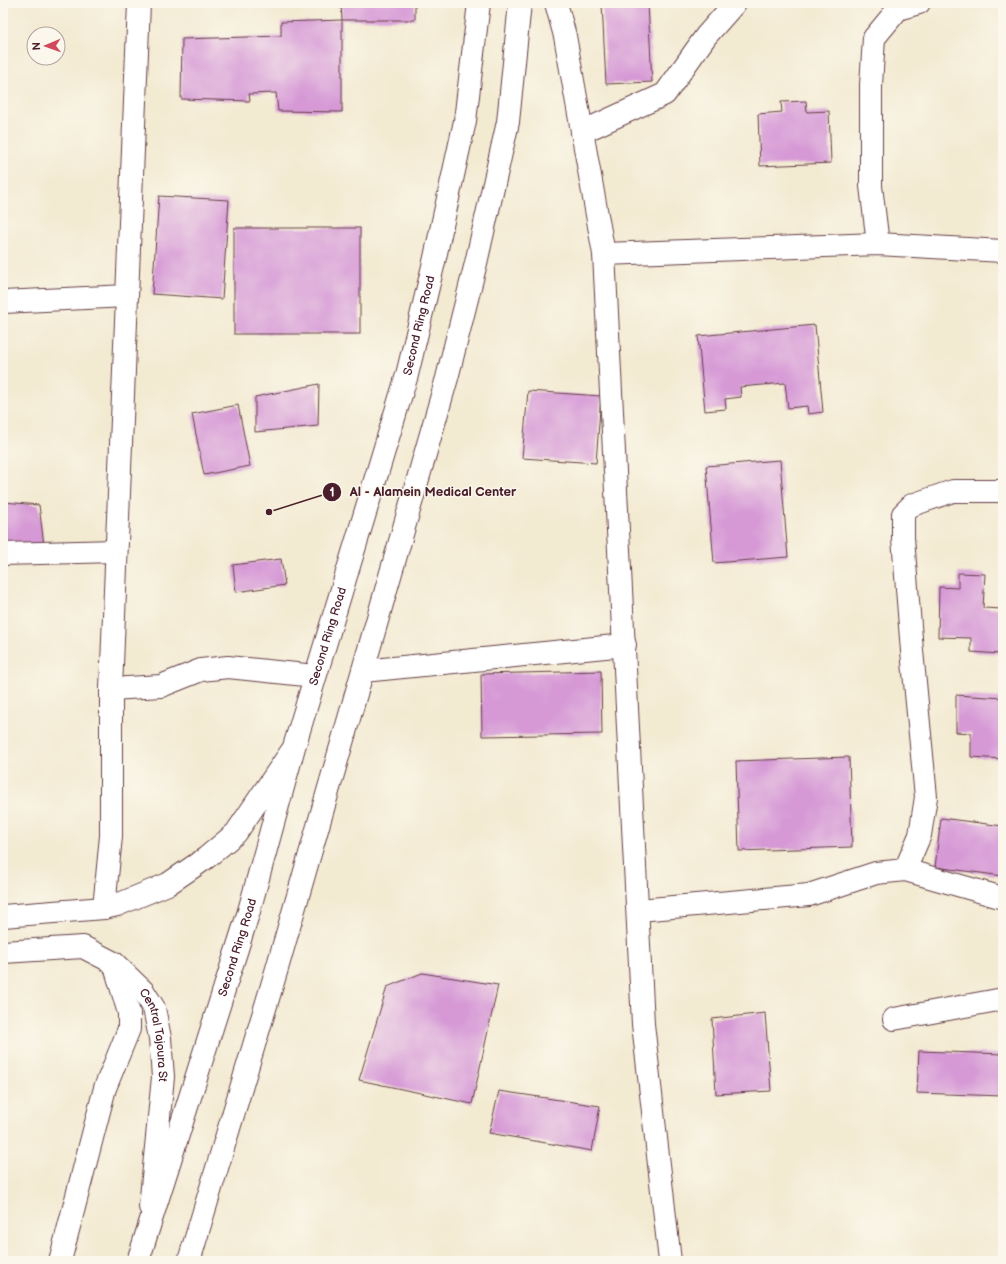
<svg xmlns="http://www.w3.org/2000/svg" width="1006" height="1264" viewBox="0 0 1006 1264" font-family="'Balsamiq Sans',sans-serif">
<rect width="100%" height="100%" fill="#fbf7ec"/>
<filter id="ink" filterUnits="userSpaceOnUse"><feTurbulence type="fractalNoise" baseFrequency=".025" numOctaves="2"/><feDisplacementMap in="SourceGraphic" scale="8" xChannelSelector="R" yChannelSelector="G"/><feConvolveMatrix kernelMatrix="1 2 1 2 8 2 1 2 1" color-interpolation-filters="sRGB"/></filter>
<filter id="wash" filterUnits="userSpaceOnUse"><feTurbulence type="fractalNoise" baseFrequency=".012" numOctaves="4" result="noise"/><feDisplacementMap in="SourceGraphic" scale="16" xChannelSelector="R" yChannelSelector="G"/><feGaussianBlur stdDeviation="0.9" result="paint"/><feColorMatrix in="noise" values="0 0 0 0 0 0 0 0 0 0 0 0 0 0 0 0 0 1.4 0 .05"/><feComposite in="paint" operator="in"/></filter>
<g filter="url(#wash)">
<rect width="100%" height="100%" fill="#f3ead2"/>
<g id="blocks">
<g fill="#d699d6">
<polygon points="341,3 415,3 415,20 342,20"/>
<polygon points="602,3 648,3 652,82 606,84"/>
<polygon points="342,20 342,112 278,111 276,93 249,94 250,101 181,99 182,39 281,36 281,22"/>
<polygon points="806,101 807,112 829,111 831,163 760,166 758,114 782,112 781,102"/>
<polygon points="159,196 229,200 222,299 152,294"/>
<rect x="234" y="228" width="126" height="106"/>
<polygon points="815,325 823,412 808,414 807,406 788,408 785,383 740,387 741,397 725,399 726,409 705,411 698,336"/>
<polygon points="319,384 318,426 255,432 255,397"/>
<polygon points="528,391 601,396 596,463 522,458"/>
<polygon points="238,405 250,466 204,475 192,414"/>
<polygon points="780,460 788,557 714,563 706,466"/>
<polygon points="3,502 39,505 44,546 3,548"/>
<polygon points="281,559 285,585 236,592 233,565"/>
<polygon points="958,573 985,574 983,608 1003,609 1001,654 971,652 971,638 938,637 939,587 958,588"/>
<polygon points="601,671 602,734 482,736 481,674"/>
<polygon points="956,695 1003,698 1003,759 971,757 971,733 956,732"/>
<polygon points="849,757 852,847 739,851 736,761"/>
<polygon points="941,818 1003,826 1003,876 935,867"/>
<polygon points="422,973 498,985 472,1104 359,1080 387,987"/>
<polygon points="765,1013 771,1091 716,1094 712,1019"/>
<polygon points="919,1051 1003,1054 1003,1096 917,1093"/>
<polygon points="499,1091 600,1106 592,1151 489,1133"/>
</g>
</g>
</g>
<g filter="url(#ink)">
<use href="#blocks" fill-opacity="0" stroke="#633d44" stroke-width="1"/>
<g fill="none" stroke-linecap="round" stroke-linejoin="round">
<defs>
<g id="minor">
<polyline points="556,3 565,36 604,254 643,1024 670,1261"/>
<polyline points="582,132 665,94 706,36 735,3"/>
<polyline points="878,244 871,186 871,85 874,38 898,9 919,3"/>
<polyline points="604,254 878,244 1003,251"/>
<polyline points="3,302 127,296"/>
<polyline points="3,554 116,551"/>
<polyline points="363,671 625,645"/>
<polyline points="111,689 161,686 201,670 228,667 315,676"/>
<polyline points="905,870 920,835 926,797 912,651 903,538 903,514 912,505 953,491 1003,491"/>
<polyline points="104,908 111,836 111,689 139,3"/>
<polyline points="639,910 809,895 876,873 905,870 1003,898"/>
<polyline points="894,1019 1003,999"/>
<polyline points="60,1261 105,1088 129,1029 129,1013 114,963"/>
</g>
<g id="major">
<polyline points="3,916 104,908 117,905 168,884 206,858 236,833 291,752"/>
<path id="s1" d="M 3,952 L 83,947 L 114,963 L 144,992 L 154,1008 L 160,1038 L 163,1077 L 150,1207"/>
</g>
<g id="highway">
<path id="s2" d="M 138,1261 L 249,911 L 294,747 L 407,375 L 434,262 L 465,121 L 479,3"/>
<polyline points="189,1261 276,972 447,378 476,263 508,122 520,3"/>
</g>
</defs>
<use href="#minor" stroke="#633d44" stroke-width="24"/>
<use href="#major" stroke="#633d44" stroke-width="24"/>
<use href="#highway" stroke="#633d44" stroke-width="24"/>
<use href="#minor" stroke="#fff" stroke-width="22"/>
<use href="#major" stroke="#fff" stroke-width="22"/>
<use href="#highway" stroke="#fff" stroke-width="22"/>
</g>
</g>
<g text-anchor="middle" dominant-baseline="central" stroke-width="3" stroke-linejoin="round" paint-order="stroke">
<g font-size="12" fill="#4a1f2b" stroke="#fbf7ec">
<text stroke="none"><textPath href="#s2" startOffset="977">Second Ring Road</textPath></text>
<text stroke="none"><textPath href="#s2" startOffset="653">Second Ring Road</textPath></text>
<text stroke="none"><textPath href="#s2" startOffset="329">Second Ring Road</textPath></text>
<text stroke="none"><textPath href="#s1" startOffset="202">Central Tajoura St</textPath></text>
</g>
</g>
<path fill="none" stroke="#4a1f2b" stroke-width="1.5" d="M269 512L332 492"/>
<g fill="#4a1f2b" stroke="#fbf7ec" stroke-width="1.5">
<circle cx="269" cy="512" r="4"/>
<circle cx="332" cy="492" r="10"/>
</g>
<g font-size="12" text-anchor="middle" font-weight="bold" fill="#fff">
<text x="332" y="496">1</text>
</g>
<g font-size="13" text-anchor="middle" font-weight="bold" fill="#4a1f2b" stroke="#fbf7ec" stroke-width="3" stroke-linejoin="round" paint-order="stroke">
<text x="433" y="496">Al - Alamein Medical Center</text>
</g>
<rect width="1006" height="1264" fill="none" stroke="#fbf7ec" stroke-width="16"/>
<g transform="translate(46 46) rotate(268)"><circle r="19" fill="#fbf7ec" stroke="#b4a19f"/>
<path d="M0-3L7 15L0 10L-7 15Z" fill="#d1495b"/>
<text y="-6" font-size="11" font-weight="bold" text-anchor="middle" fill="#4a1f2b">N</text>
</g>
</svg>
